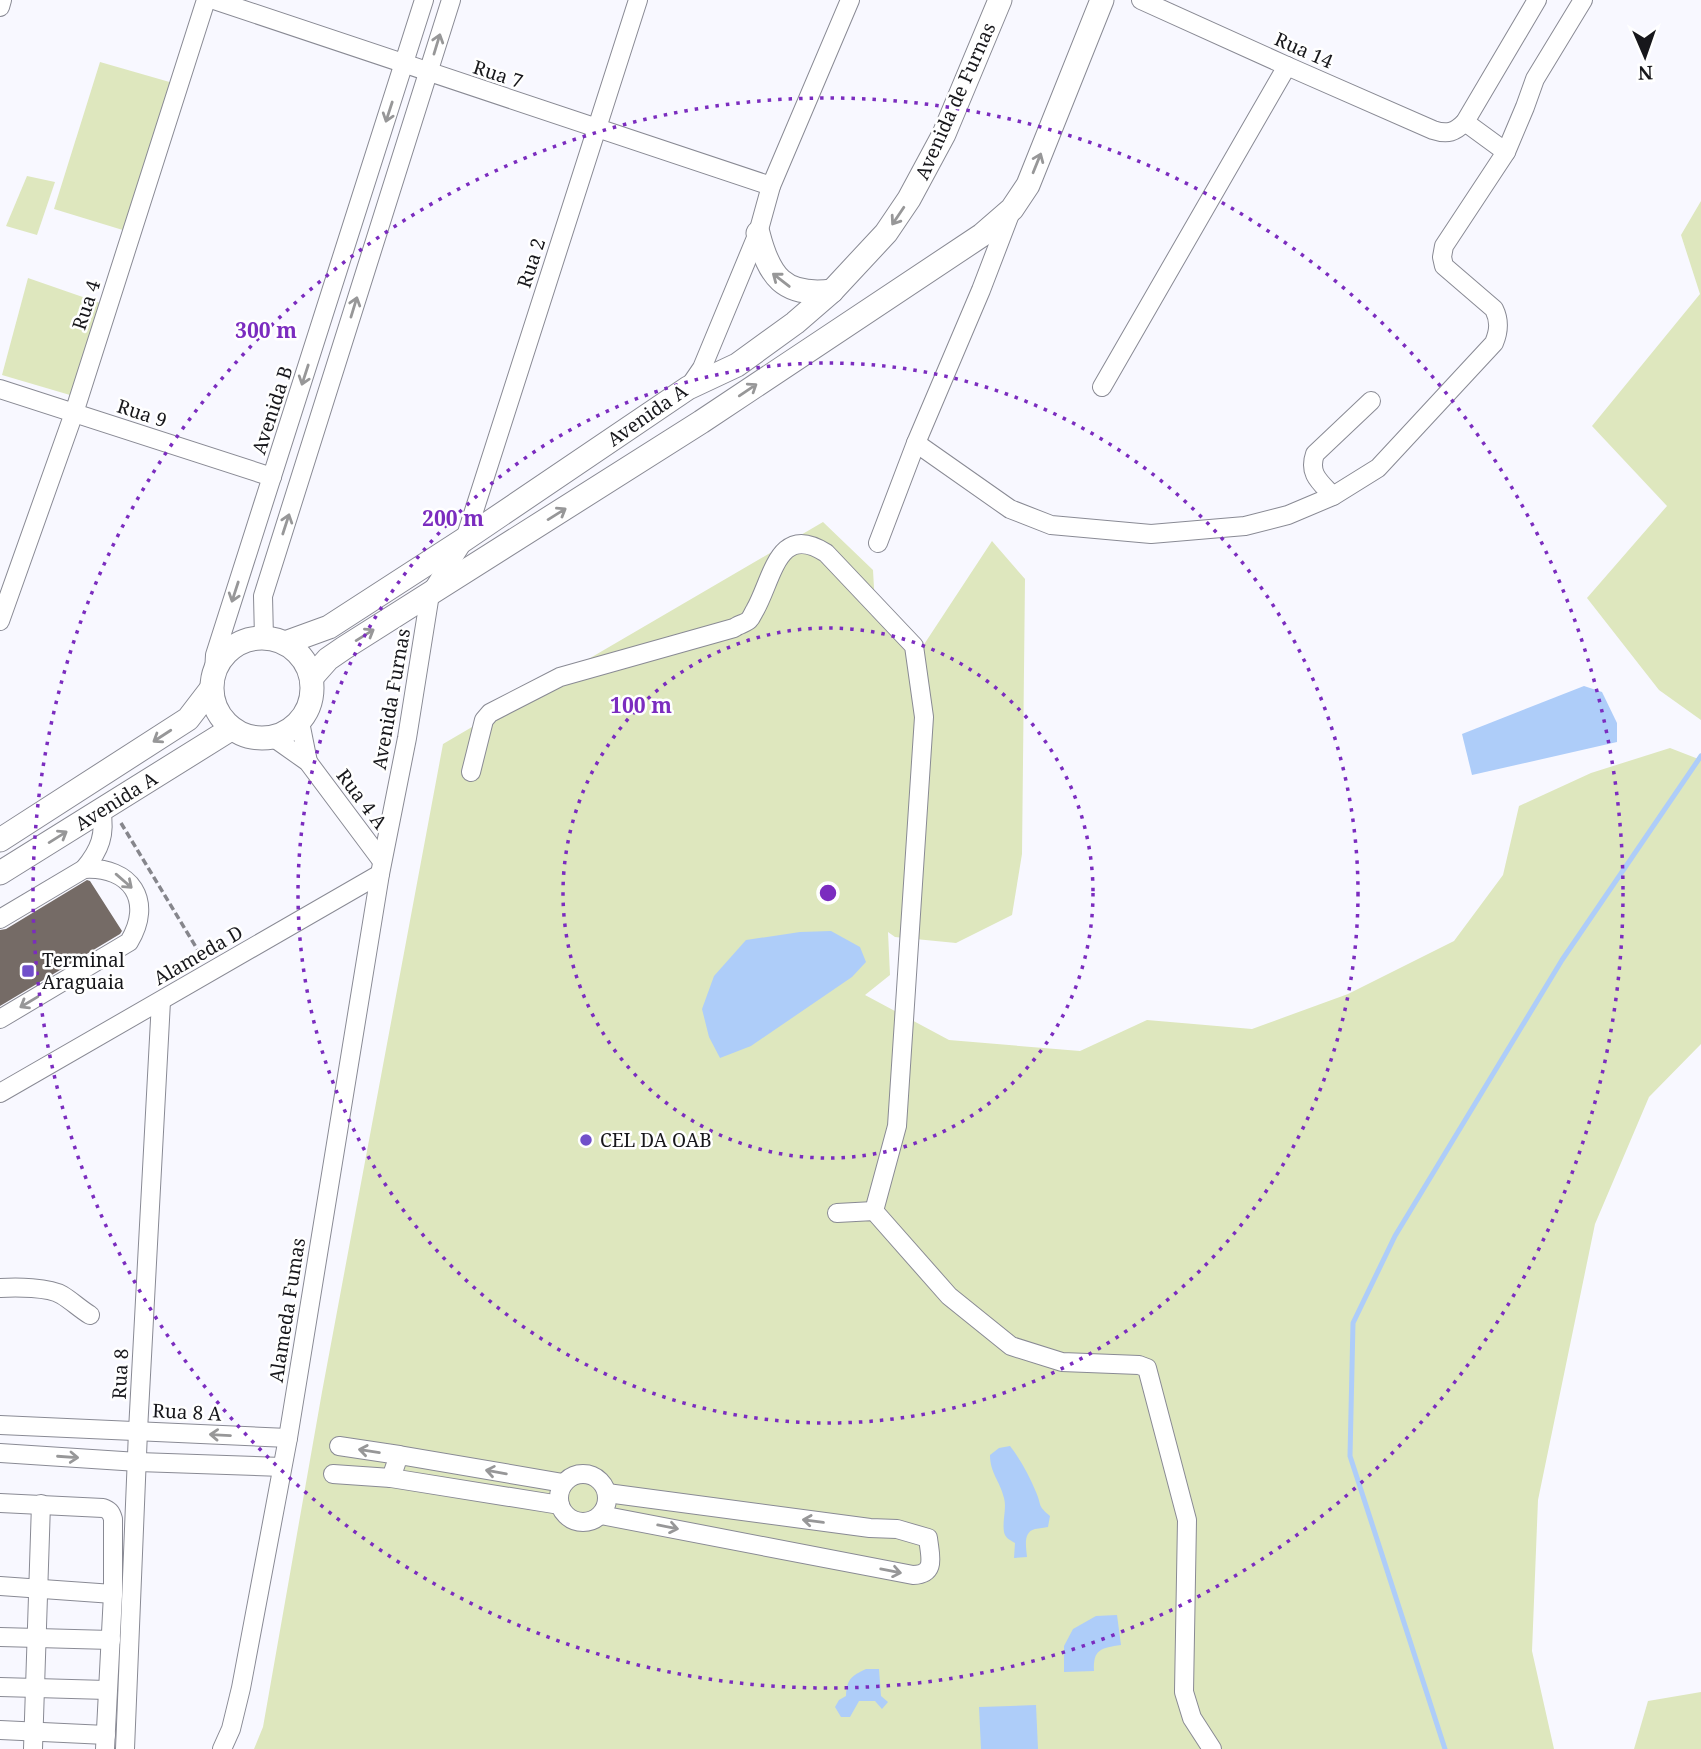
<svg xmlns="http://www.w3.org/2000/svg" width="1701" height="1749" viewBox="0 0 1701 1749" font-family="'Noto Serif',serif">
<rect width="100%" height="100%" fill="#f8f8ff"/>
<g fill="#dee7be">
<polygon points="100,62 173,83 126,231 54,209"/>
<polygon points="27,176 55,182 37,235 6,226"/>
<polygon points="1701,201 1701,720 1659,690 1587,598 1667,506 1592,426 1700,294 1681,235"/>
<polygon points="28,278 100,303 70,395 2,375"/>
<polygon points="823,522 873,570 875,606 921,649 992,541 1025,579 1022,854 1012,915 956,943 895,937 888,932 890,975 865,995 949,1040 1080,1051 1147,1020 1252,1029 1348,994 1454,941 1503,875 1519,806 1591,773 1670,748 1701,760 1701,1044 1649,1097 1595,1224 1538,1500 1532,1651 1554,1749 254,1749 263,1727 322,1392 443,744"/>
<polygon points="1701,1692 1701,1749 1634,1749 1648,1701"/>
</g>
<g fill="#aecdf9">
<polygon points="1584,686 1602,692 1617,723 1617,742 1472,775 1462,734"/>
<polygon points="831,931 860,947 866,962 852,977 751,1046 720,1058 709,1037 702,1009 714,976 746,940 800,932"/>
<path d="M 1010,1446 C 1021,1460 1029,1475 1036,1492 C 1042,1506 1037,1505 1050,1516 L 1048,1527 C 1044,1528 1040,1528 1035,1529 C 1023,1532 1026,1546 1027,1557 L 1014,1558 L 1015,1543 C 1010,1540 1005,1538 1004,1532 C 1002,1520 1007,1509 1004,1498 C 1000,1481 990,1473 990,1455 L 999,1448 Z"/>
<path d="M 1117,1615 L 1121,1645 C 1101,1648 1093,1649 1094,1671 L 1064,1672 L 1064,1646 L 1073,1629 L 1096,1616 Z"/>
<path d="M 866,1669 L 879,1669 L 881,1696 L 888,1702 L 882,1709 L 875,1701 L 859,1701 L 850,1717 L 841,1717 L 835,1707 L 839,1700 L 846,1696 C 847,1679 851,1676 866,1669 Z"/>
<polygon points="1036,1705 1038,1749 981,1749 979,1707"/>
</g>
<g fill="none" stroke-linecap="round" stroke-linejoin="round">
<polyline stroke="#aecdf9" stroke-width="5" points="1445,1749 1350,1456 1353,1323 1395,1236 1562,960 1701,756"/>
</g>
<polygon fill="#756b66" points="87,880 90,881 122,931 120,934 0,1006 0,930 6,929"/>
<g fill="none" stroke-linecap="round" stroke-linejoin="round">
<defs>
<g id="minor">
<polyline points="214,0 771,186"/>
<path d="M 1141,0 L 1287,66 L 1433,130 C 1448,135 1455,132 1465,122 L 1537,0"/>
<polyline points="0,7 2,0"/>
<polyline points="1506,152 1525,107 1535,79 1583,0"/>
<polyline points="689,387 702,368 758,233 771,186 850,0"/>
<polyline points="1102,387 1287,66"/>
<polyline points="0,389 272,477"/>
<path d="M 916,443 L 1010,509 L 1051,525 L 1151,534 L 1245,526 L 1288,515 L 1333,496 L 1378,468 L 1494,343 C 1499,331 1500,321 1494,309 L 1444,266 L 1442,257 L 1444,246 L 1506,152 L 1465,122"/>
<path d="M 1333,496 C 1320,482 1308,474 1315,454 L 1371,401"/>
<polyline points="878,543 916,443 981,290 1012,209"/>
<polyline points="0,621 74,413 206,0"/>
<polyline points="264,638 263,596 451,0"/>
<polyline points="214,672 215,655 424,0"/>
<polyline points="300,722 308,762"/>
<polyline points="274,738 308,762 382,861"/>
<path d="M 471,772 L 484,720 L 490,713 L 560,677 L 734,628 C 738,625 746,623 749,620 C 752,617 753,613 755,610 C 773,578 778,522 826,553 L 914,646 L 924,717 L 897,1126 L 874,1211"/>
<path d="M 84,869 C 100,850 106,834 101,810"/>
<path d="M 0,919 L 84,869 C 131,866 154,901 129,942 L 0,1019"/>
<polyline points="0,1093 380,874"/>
<polyline points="837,1213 874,1211 949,1296 1011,1346 1062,1362 1139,1365 1147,1368 1187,1520 1184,1692 1192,1718 1212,1749"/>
<path d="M 0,1288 C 16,1287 49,1287 62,1295 C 72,1301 80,1309 90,1315"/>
<polyline points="0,1425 288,1438"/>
<polyline points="339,1446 399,1455"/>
<polyline points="0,1453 138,1462 282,1467"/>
<circle cx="583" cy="1498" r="24"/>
<polyline points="333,1474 391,1478 560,1505"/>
<polyline points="391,1478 399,1455 563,1483"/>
<path d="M 0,1503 L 103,1508 C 109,1510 111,1512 113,1519 L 113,1594 L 105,1749"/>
<path d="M 601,1515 L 913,1575 C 937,1574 930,1556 928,1538 L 897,1529 L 870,1528 L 607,1493"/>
<polyline points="0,1586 113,1594"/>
<polyline points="0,1637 111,1640"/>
<polyline points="0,1687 107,1690"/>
<polyline points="0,1730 106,1735"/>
<polyline points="33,1749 41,1504"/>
<polyline points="125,1749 138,1431 161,1001"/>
<polyline points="222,1749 231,1729 241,1688 288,1438 380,874 407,738 430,594 465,539 638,0"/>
</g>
<g id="major">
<path d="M 758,233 C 769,276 783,297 832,291"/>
<circle cx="262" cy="688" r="50"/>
<polyline points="285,643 329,627 465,539 688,388 737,365 795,323 832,291 886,233 909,199 944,134 1000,0"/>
<polyline points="312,677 328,659 344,648 701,422 982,235 1012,209 1028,185 1102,0"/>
<polyline points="0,840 188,719 211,689"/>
<polyline points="0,873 231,729"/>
</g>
</defs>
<use href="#minor" stroke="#898a94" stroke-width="20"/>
<use href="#major" stroke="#898a94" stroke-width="25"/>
<polyline stroke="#86868c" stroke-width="3.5" stroke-dasharray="7 3.5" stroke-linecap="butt" points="121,823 202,957"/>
<use href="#minor" stroke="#fff" stroke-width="18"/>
<use href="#major" stroke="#fff" stroke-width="23"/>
</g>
<defs><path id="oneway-shaft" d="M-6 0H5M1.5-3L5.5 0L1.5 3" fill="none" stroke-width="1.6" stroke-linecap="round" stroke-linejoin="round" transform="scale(1.75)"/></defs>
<g stroke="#979798">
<use href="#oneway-shaft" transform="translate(437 44) rotate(-73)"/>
<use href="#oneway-shaft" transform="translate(389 112) rotate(108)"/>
<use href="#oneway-shaft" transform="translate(1037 163) rotate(-68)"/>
<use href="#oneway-shaft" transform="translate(898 216) rotate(124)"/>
<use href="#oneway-shaft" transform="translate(781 280) rotate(-142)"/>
<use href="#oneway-shaft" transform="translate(354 307) rotate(-73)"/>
<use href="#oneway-shaft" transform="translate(305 375) rotate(108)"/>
<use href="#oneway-shaft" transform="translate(748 390) rotate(-34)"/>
<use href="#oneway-shaft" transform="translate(557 514) rotate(-32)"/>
<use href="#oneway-shaft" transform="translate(286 524) rotate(-72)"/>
<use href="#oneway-shaft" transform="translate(235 592) rotate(108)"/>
<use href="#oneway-shaft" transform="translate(365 635) rotate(-32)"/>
<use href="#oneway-shaft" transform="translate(162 736) rotate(147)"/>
<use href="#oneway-shaft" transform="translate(58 837) rotate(-32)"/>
<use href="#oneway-shaft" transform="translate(124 881) rotate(41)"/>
<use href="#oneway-shaft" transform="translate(29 1002) rotate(149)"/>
<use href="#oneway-shaft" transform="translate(220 1435) rotate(-177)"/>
<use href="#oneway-shaft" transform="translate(369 1451) rotate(-171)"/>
<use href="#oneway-shaft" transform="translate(68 1457) rotate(4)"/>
<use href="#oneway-shaft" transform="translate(496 1472) rotate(-170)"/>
<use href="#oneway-shaft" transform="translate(813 1521) rotate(-172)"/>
<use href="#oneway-shaft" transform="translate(668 1527) rotate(11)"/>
<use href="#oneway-shaft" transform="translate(891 1571) rotate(11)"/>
</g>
<g fill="none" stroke="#7b2cbf" stroke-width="3.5" stroke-dasharray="3.5 7">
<circle cx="828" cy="893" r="265"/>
<circle cx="828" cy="893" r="530"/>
<circle cx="828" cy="893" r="795"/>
</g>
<g fill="#7150ca" stroke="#fff" stroke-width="2.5">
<rect x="21" y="964" width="14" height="14" rx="3.5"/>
<circle cx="586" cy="1140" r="7"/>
</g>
<g text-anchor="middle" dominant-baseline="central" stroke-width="5" stroke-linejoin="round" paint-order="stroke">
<g font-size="19" fill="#17171b" stroke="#fff">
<text transform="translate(1304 50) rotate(24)">Rua 14</text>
<text transform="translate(498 74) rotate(18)">Rua 7</text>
<text transform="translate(955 101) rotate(-66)">Avenida de Furnas</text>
<text transform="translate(531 263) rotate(-72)">Rua 2</text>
<text transform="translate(86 305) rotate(-72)">Rua 4</text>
<text transform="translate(272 410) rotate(-72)">Avenida B</text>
<text transform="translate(142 413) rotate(18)">Rua 9</text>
<text transform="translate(647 415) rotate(-35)">Avenida A</text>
<text transform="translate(391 699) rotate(-80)">Avenida Furnas</text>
<text transform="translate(362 799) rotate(53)">Rua 4 A</text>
<text transform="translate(116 801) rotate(-32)">Avenida A</text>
<text transform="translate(198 955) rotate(-30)">Alameda D</text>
<text transform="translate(287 1310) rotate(-81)">Alameda Fumas</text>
<text transform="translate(120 1374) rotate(-87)">Rua 8</text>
<text transform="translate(187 1412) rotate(3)">Rua 8 A</text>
</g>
<g font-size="19" fill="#17171b" stroke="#fff" text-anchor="start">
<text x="42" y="960">Terminal<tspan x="42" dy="22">Araguaia</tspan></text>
<text x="600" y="1140">CEL DA OAB</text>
</g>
</g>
<circle cx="828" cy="893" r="10" fill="#7b2cbf" stroke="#fff" stroke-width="3.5"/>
<g font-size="21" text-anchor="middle" font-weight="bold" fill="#7b2cbf" stroke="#fff" stroke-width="5" stroke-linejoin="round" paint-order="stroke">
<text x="266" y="338">300 m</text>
<text x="453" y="526">200 m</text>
<text x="641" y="713">100 m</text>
</g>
<g transform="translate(1645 56) rotate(178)" stroke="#ffffff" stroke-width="5" paint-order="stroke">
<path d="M0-5L12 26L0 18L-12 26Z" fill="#17171b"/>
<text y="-10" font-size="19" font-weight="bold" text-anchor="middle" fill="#17171b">N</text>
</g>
</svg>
